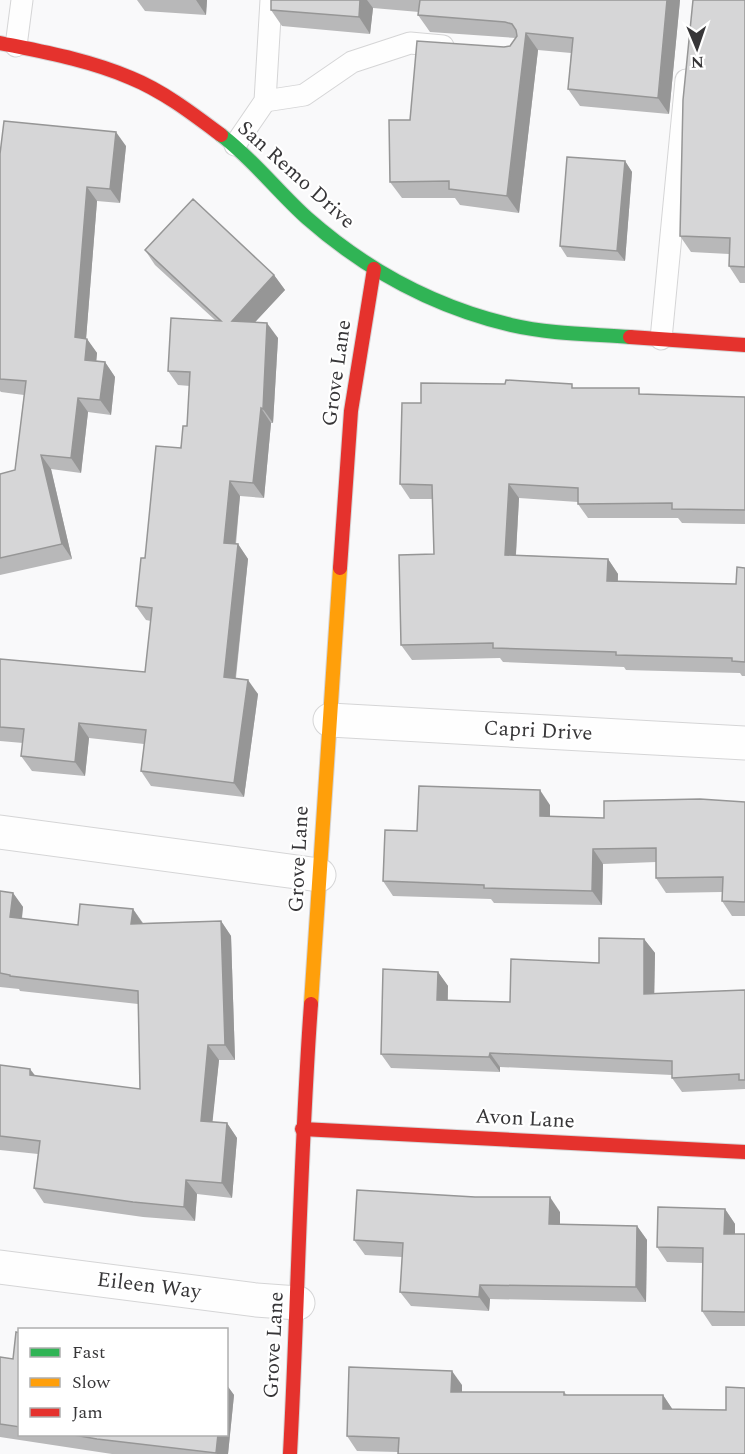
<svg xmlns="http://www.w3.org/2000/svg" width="745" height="1454" viewBox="0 0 745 1454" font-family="Spectral,serif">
<rect width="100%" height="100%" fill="#f9f9fa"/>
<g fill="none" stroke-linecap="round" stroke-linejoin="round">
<defs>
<g id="lane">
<polyline points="16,46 22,0"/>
<polyline points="265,101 304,95 352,62 410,43 443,46"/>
<polyline points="235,145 265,101 271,0"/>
<polyline points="661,339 686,80"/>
</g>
<g id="street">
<polyline points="330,720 745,743"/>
<polyline points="0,832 319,875"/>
<polyline points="0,1267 256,1300 298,1303"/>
</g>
<path id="fast" d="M 221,135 C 253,159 277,191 307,218 C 366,270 435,307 511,325 C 550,334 590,334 630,337"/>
<polyline id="slow" points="311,1004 340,568"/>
<g id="jam">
<path d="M 0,43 C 44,52 89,60 131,78 C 163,91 193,114 221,135"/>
<polyline points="630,337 745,345"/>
<polyline points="340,568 351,411 374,269"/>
<polyline points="302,1129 745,1152"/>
<path d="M 290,1454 C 298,1304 300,1154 311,1004"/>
</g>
</defs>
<use href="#lane" stroke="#d5d5d6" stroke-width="23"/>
<use href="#street" stroke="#d5d5d6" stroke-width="35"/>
<use href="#fast" stroke="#d5d5d6" stroke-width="16"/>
<use href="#slow" stroke="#d5d5d6" stroke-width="16"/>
<use href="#jam" stroke="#d5d5d6" stroke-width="16"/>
<use href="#lane" stroke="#fefefe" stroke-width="21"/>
<use href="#street" stroke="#fefefe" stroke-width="33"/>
<use href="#fast" stroke="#30b455" stroke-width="14"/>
<use href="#slow" stroke="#ff9f0a" stroke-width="14"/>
<use href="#jam" stroke="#e5322d" stroke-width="14"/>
</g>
<g fill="#b8b8b9">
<polygon points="137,0 207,0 206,15 145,11"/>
<polygon points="271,0 680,0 669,114 580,106 568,89 571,53 538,50 519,213 460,205 455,198 402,198 390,182 410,120 504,47 510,46 516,38 430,32 418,15 419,12 373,8 370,34 282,26 271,10"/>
<polygon points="745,0 745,283 740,283 729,266 729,254 691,252 680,236"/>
<polygon points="126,146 120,203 97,201 86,339 87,339 97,353 96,362 105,362 115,377 111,415 88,412 81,473 51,469 72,559 0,575 0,474 15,470 24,395 1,392 0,391 0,154"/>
<polygon points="625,161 632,172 625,261 567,257 560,246"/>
<polygon points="145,250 274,275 285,290 255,322 278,338 273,423 271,423 264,498 240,496 236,544 238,544 248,559 236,678 258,694 244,797 151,786 141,771 144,744 89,738 85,776 32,771 21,756 23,743 0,741 0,659 145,672 151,621 146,620 136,606 145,558 187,426 190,386 178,385 168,371 215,320 155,265"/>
<polygon points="575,388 643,394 745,397 745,524 682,523 678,518 588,518 578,504 578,502 519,498 516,555 608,559 618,574 618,581 736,584 745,568 745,676 742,676 740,673 626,670 624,667 503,662 500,658 412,660 401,645 434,554 433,499 410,499 400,484 421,403"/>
<polygon points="745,802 745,916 732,916 722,901 722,892 666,893 656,878 656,862 603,864 602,905 494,903 491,899 393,896 383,881 417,831 550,805 550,817 604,818"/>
<polygon points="0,891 13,893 23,907 22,919 78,925 133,909 143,923 221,921 231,936 235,1060 219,1060 212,1122 227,1123 237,1138 232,1198 197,1194 195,1221 143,1217 44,1203 34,1188 38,1154 0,1150 0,1065 35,1076 140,1089 138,1004 20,991 19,989 0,987"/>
<polygon points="644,939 655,953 654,994 745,990 745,1089 682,1092 672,1078 672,1075 500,1067 500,1072 391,1068 381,1054 438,972 448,986 448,1000 510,1002 599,963"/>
<polygon points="725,1209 735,1224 735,1234 745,1234 745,1326 712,1326 702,1311 703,1263 667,1262 657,1247"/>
<polygon points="560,1212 560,1224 637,1226 647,1240 646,1302 490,1299 489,1311 411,1306 400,1292 402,1257 365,1255 354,1240"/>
<polygon points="20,1333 20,1434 226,1434 226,1384 234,1395 228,1454 112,1454 0,1437 0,1357 13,1359"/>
<polygon points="462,1385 462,1392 564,1392 567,1395 663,1395 672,1409 745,1454 398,1452 357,1451 347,1436"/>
</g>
<g fill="#969696">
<polygon points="196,0 207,0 206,15"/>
<polygon points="360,0 367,0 373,8 370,34 359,17"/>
<polygon points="667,0 680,0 669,114 658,98"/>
<polygon points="526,33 538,50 519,213 507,196"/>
<polygon points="116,132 126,146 120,203 110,189"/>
<polygon points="625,161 632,172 625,261 617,251"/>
<polygon points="87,187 97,201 85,352 75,337"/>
<polygon points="274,275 285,290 242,336 232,321"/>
<polygon points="267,323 278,338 273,423 263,409"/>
<polygon points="87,339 97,353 95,375 85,360"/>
<polygon points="105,362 115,377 111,415 100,400"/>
<polygon points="78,398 88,412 81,473 71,458"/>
<polygon points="261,408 271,423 264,498 253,483"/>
<polygon points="41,455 51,469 72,559 62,544"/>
<polygon points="230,481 240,496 234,557 224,543"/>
<polygon points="509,484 519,498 515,569 505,555"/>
<polygon points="238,544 248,559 234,691 224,677"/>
<polygon points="608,559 618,574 617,595 607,581"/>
<polygon points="248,680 258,694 244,797 234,783"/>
<polygon points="79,723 89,738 85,776 75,762"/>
<polygon points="540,790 550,805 550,831 540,816"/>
<polygon points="593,849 603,864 602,905 592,891"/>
<polygon points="13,893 23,907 20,932 10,917"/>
<polygon points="133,909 143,924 131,924"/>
<polygon points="221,921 231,936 235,1060 225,1045"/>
<polygon points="644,939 655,953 654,1008 644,994"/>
<polygon points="438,972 448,986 447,1014 437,1000"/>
<polygon points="208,1045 219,1060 211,1136 201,1121"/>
<polygon points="490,1053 500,1067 500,1072 489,1057"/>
<polygon points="30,1069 41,1083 30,1075"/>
<polygon points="227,1123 237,1138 232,1198 222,1183"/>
<polygon points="186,1180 197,1194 195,1221 184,1207"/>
<polygon points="550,1197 560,1212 560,1239 549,1224"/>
<polygon points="725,1209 735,1224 735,1248 724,1234"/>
<polygon points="637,1226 647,1240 646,1302 636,1287"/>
<polygon points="480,1285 490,1299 489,1311 479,1297"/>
<polygon points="452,1371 462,1385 462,1406 451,1392"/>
<polygon points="226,1384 234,1395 228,1454 217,1454 216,1453 218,1434 226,1434"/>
<polygon points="663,1395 673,1410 663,1409"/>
</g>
<g fill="#d6d6d7" stroke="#969696" stroke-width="1.5">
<polygon points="271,0 360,0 359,17 271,10"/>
<polygon points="420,0 667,0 658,98 568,89 573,38 526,33 507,196 449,189 449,181 390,182 389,120 410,120 417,41 504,47 510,46 517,36 516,30 512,24 505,22 418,15"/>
<polygon points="693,0 745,0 745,267 729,266 730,238 680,236 683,100"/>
<polygon points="4,121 116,132 110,189 87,187 75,337 87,339 85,360 105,362 100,400 78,398 71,458 41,455 62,544 0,558 0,474 15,470 26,381 0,379 0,154"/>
<polygon points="567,157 625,161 617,251 560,246"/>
<polygon points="193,199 274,275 232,321 267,323 263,409 261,408 253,483 230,481 224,543 238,544 224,677 248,680 234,783 141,771 146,730 79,723 75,762 21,756 24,729 0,727 0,659 145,672 152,608 136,606 141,558 145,558 156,446 181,448 183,426 187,426 190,372 168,371 171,318 221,321 145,250"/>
<polygon points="506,380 572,384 572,388 639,388 639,394 745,397 745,510 672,509 672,503 578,504 578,488 509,484 505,555 608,559 607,581 736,584 737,567 745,568 745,662 732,661 732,658 616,655 616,652 493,648 493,643 401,645 399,555 434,554 432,485 400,484 402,403 421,403 421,383 505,384"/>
<polygon points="419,786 540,790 540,816 604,818 604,801 700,799 745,802 745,902 722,901 723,877 656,878 656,848 593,849 592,891 484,888 484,885 383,881 385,830 417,831"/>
<polygon points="0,891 13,893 10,917 78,925 80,904 133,909 131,924 221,921 225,1045 208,1045 201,1121 227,1123 222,1183 186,1180 184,1207 133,1202 34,1188 40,1141 0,1136 0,1065 30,1069 30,1075 140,1089 138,991 10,976 10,975 0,973"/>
<polygon points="599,938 644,939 644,994 745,990 745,1080 739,1080 739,1074 672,1078 672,1061 490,1053 489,1057 381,1054 383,969 438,972 437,1000 510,1002 511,959 599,963"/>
<polygon points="357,1190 475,1197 550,1197 549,1224 637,1226 636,1287 480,1285 479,1297 400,1292 403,1243 354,1240"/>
<polygon points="658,1207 725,1209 724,1234 745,1234 745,1312 702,1311 703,1248 657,1247"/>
<polygon points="16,1332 20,1333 20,1427 0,1424 0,1357 13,1359"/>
<polygon points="349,1367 452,1371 451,1392 564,1392 564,1395 663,1395 663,1409 726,1410 726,1387 745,1388 745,1454 398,1454 399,1438 347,1436"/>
<polygon points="68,1434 218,1434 216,1453 97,1439"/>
</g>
<g text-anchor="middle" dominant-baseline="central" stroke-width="4.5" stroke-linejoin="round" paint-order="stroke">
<g font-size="21" fill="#373638" stroke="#fff">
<text transform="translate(296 175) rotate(42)">San Remo Drive</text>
<text transform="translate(337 373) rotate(-82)">Grove Lane</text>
<text transform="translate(538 731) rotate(3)">Capri Drive</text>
<text transform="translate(299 859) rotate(-87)">Grove Lane</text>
<text transform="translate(525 1119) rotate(3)">Avon Lane</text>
<text transform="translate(149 1286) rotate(7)">Eileen Way</text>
<text transform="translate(274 1345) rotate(-87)">Grove Lane</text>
</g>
</g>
<rect x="18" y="1328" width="210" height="108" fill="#ffffff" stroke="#afafaf" stroke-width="1.5"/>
<rect x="30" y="1348" width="30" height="9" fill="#30b455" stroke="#afafaf" stroke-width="1.5"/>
<text x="72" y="1358" font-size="18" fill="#373638">Fast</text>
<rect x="30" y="1378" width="30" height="9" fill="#ff9f0a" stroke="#afafaf" stroke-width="1.5"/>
<text x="72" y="1388" font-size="18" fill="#373638">Slow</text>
<rect x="30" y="1408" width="30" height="9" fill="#e5322d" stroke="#afafaf" stroke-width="1.5"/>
<text x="72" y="1418" font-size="18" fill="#373638">Jam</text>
<g transform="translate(697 48) rotate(178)" stroke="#ffffff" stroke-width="4.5" paint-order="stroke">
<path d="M0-4.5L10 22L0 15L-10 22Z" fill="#373638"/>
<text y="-9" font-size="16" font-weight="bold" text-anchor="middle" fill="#373638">N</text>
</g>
</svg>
